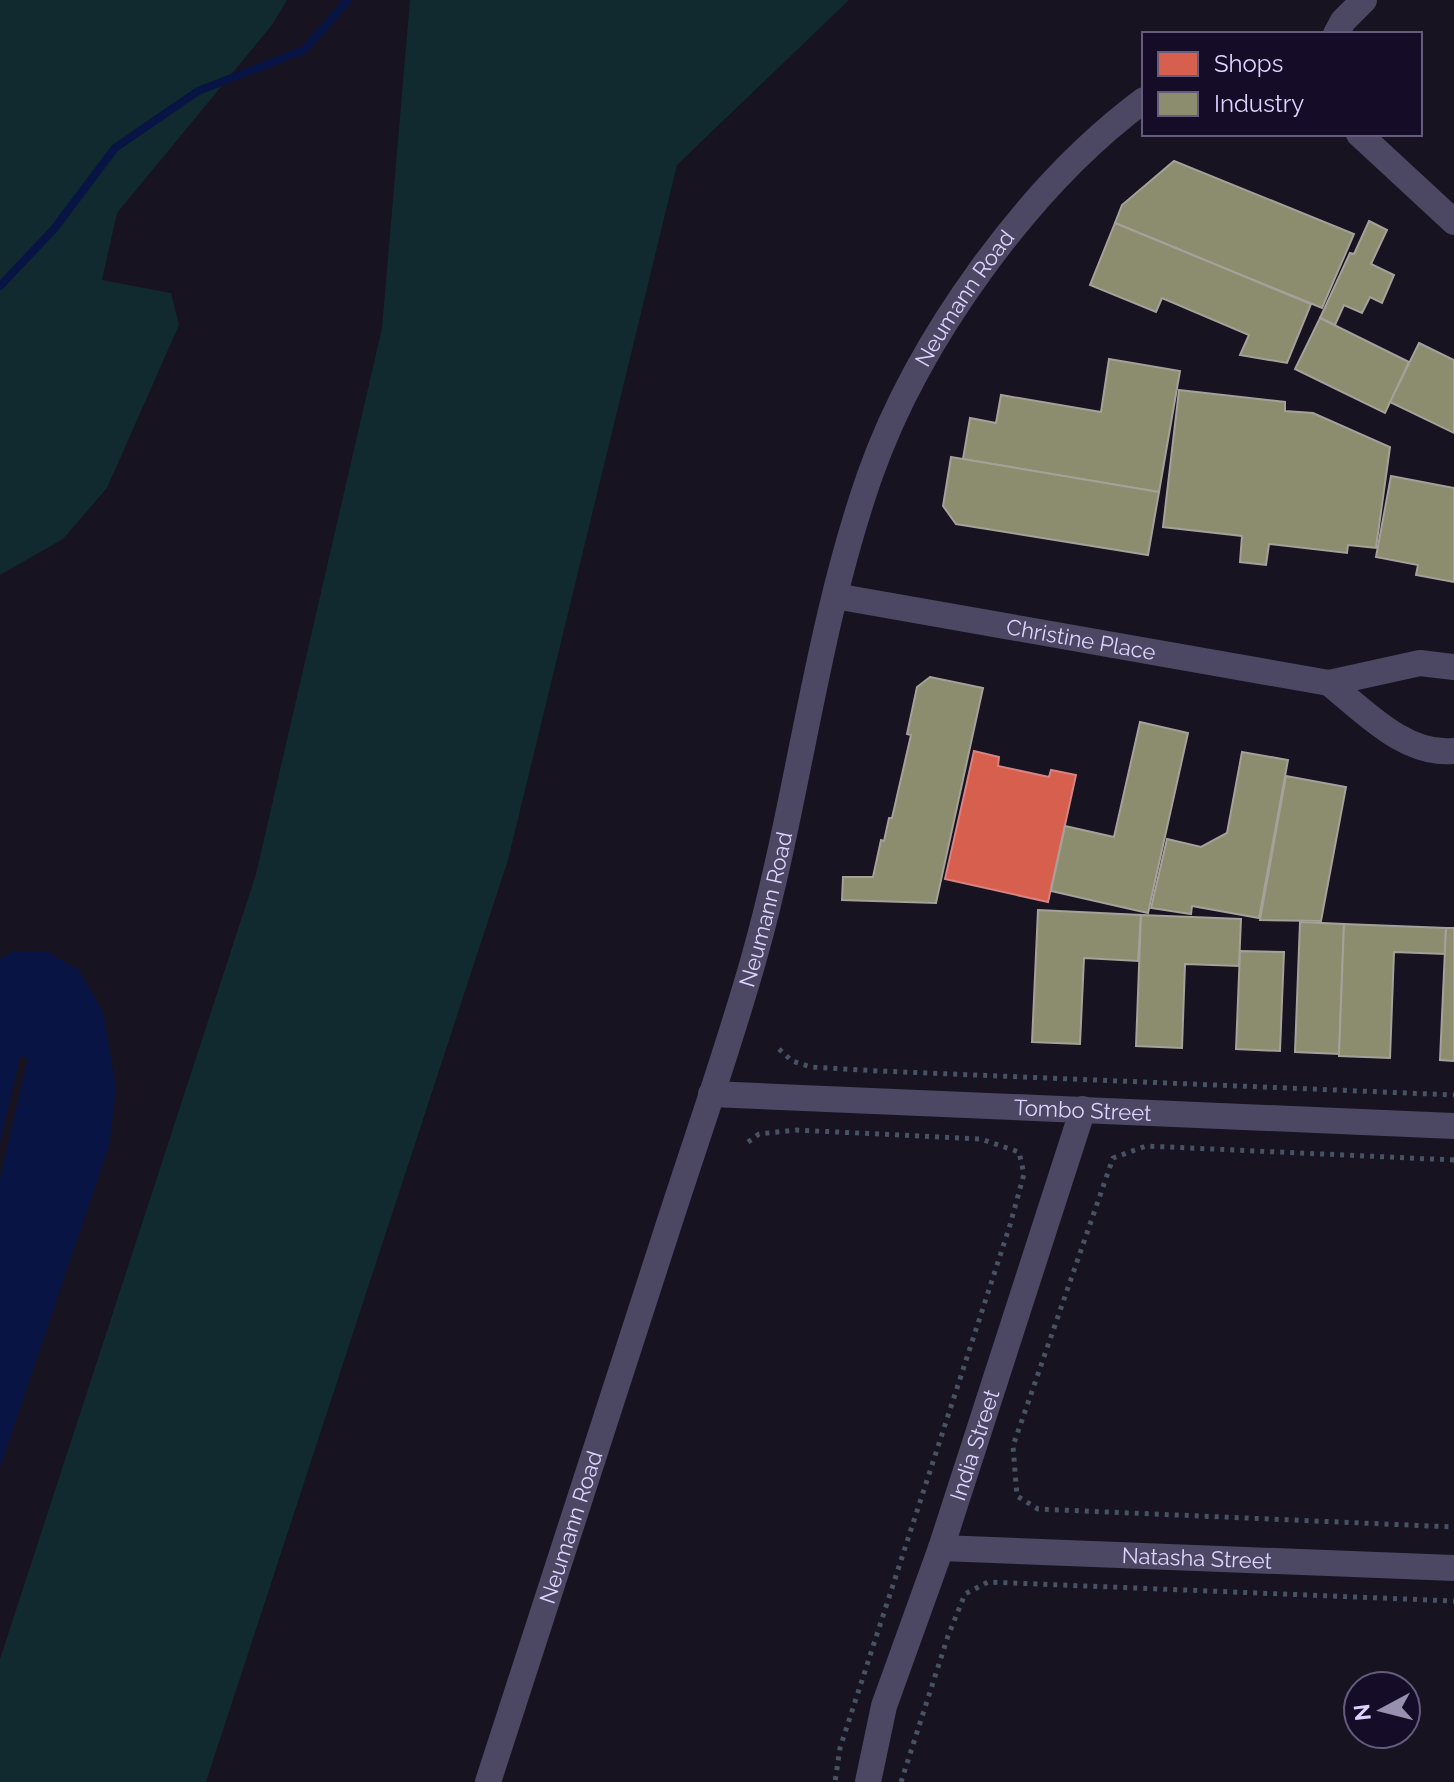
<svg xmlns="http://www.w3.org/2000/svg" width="1454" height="1782" viewBox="0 0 1454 1782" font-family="Raleway,sans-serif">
<rect width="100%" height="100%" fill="#171321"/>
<g fill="#102a2f">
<polygon points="0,0 287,0 272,25 117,213 102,280 171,293 179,325 107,488 63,539 0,575"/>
<polygon points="410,0 849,0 677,165 508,860 206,1782 0,1782 0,1659 256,874 382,328"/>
</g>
<polygon fill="#071444" points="13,951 46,951 79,970 103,1012 116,1088 109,1146 0,1467 0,1178 28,1058 20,1057 0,1142 0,959"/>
<polygon fill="#d6604d" stroke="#d88282" stroke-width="2" points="974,751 999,757 998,766 1049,777 1051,770 1076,775 1048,902 945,879"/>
<g fill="#8c8c6e" stroke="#a5a19a" stroke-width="2">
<polygon points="1174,161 1354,234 1322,308 1115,223 1122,205"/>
<polygon points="1369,221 1387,230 1371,264 1394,275 1382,303 1370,297 1362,313 1344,305 1335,325 1320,318 1350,253 1354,254"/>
<polygon points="1115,223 1311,304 1287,363 1240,355 1249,335 1162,298 1156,312 1090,285"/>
<polygon points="1320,318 1409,362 1385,413 1295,369"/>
<polygon points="1419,343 1454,360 1454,433 1390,402"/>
<polygon points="1109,359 1180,371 1159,492 963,459 970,418 996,423 1001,395 1101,412"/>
<polygon points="1179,390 1285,402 1285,411 1313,413 1390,447 1376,548 1348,545 1347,553 1269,544 1266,565 1240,562 1242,536 1163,527"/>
<polygon points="951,457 1159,492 1148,555 956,524 943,506"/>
<polygon points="1391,476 1454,488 1454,582 1416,575 1418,565 1376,557"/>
<polygon points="930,677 983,688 936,903 842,900 843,877 873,877 881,840 884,841 889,818 892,818 911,735 907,734 917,687"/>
<polygon points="1140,722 1188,733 1148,913 1051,891 1065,826 1114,837"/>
<polygon points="1242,752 1288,760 1259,918 1192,906 1191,914 1151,908 1167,839 1201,847 1227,833"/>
<polygon points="1286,776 1346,787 1321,921 1260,920"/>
<polygon points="1038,910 1141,915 1138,961 1084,958 1080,1044 1032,1042"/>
<polygon points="1141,915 1241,919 1239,966 1185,964 1182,1048 1136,1046"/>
<polygon points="1300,922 1344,924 1339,1054 1295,1052"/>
<polygon points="1344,924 1446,928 1445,954 1394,952 1390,1058 1339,1056"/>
<polygon points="1446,928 1454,928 1454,1061 1440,1060"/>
<polygon points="1240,951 1284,952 1280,1051 1236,1049"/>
</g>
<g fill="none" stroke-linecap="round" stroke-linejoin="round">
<polyline stroke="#071444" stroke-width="8" points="0,286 54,229 115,148 198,91 304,50 348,0"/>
<g stroke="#475264" stroke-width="5" stroke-dasharray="4 6" stroke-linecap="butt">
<polyline points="779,1049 792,1061 811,1067 879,1071 1454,1095"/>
<polyline points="748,1142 759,1134 796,1130 981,1139 1019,1152 1024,1174 1010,1225 840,1748 835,1782"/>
<polyline points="1454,1160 1146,1146 1113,1158 1013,1446 1017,1496 1038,1509 1454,1527"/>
<polyline points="901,1782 948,1636 965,1594 988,1582 1454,1601"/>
</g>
<g stroke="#4c4762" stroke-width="26">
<polyline points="1336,34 1343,21 1364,0"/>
<polyline points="1359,134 1454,222"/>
<path id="s1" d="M 835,596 L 1329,683"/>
<path d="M 1454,667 L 1420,663 L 1329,683 C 1364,711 1405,756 1454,751"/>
<path id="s2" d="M 711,1094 L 1454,1126"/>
<path id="s3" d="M 941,1548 L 1454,1568"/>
<path id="s4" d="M 488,1782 C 548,1598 607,1414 667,1230 C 696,1140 728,1050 754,958 C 799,799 815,632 870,475 C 918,340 1028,186 1144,100"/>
<path id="s5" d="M 868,1782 L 884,1706 L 941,1548 L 1083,1109"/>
</g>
</g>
<g text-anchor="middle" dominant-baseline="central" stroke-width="8" stroke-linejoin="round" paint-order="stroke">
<g font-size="22" fill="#ded3ff" stroke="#150d27">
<text stroke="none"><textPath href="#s4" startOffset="1564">Neumann Road</textPath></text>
<text stroke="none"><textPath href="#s1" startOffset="250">Christine Place</textPath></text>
<text stroke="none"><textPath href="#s4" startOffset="916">Neumann Road</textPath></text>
<text stroke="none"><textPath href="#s2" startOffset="372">Tombo Street</textPath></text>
<text stroke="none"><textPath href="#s5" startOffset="354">India Street</textPath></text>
<text stroke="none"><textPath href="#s4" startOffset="268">Neumann Road</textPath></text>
<text stroke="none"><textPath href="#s3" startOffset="256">Natasha Street</textPath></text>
</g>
</g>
<rect x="1142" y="32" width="280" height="104" fill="#150d27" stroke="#655c7d" stroke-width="2"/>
<rect x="1158" y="52" width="40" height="24" fill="#d6604d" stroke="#655c7d" stroke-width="2"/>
<text x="1214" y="72" font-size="24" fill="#ded3ff">Shops</text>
<rect x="1158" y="92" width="40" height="24" fill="#8c8c6e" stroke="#655c7d" stroke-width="2"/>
<text x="1214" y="112" font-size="24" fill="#ded3ff">Industry</text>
<g transform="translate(1382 1710) rotate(263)"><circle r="38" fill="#150d27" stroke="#655c7d" stroke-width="2"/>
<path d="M0-6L14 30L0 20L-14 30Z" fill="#9890b1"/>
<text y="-12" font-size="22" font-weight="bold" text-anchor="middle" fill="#ded3ff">N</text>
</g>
</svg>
